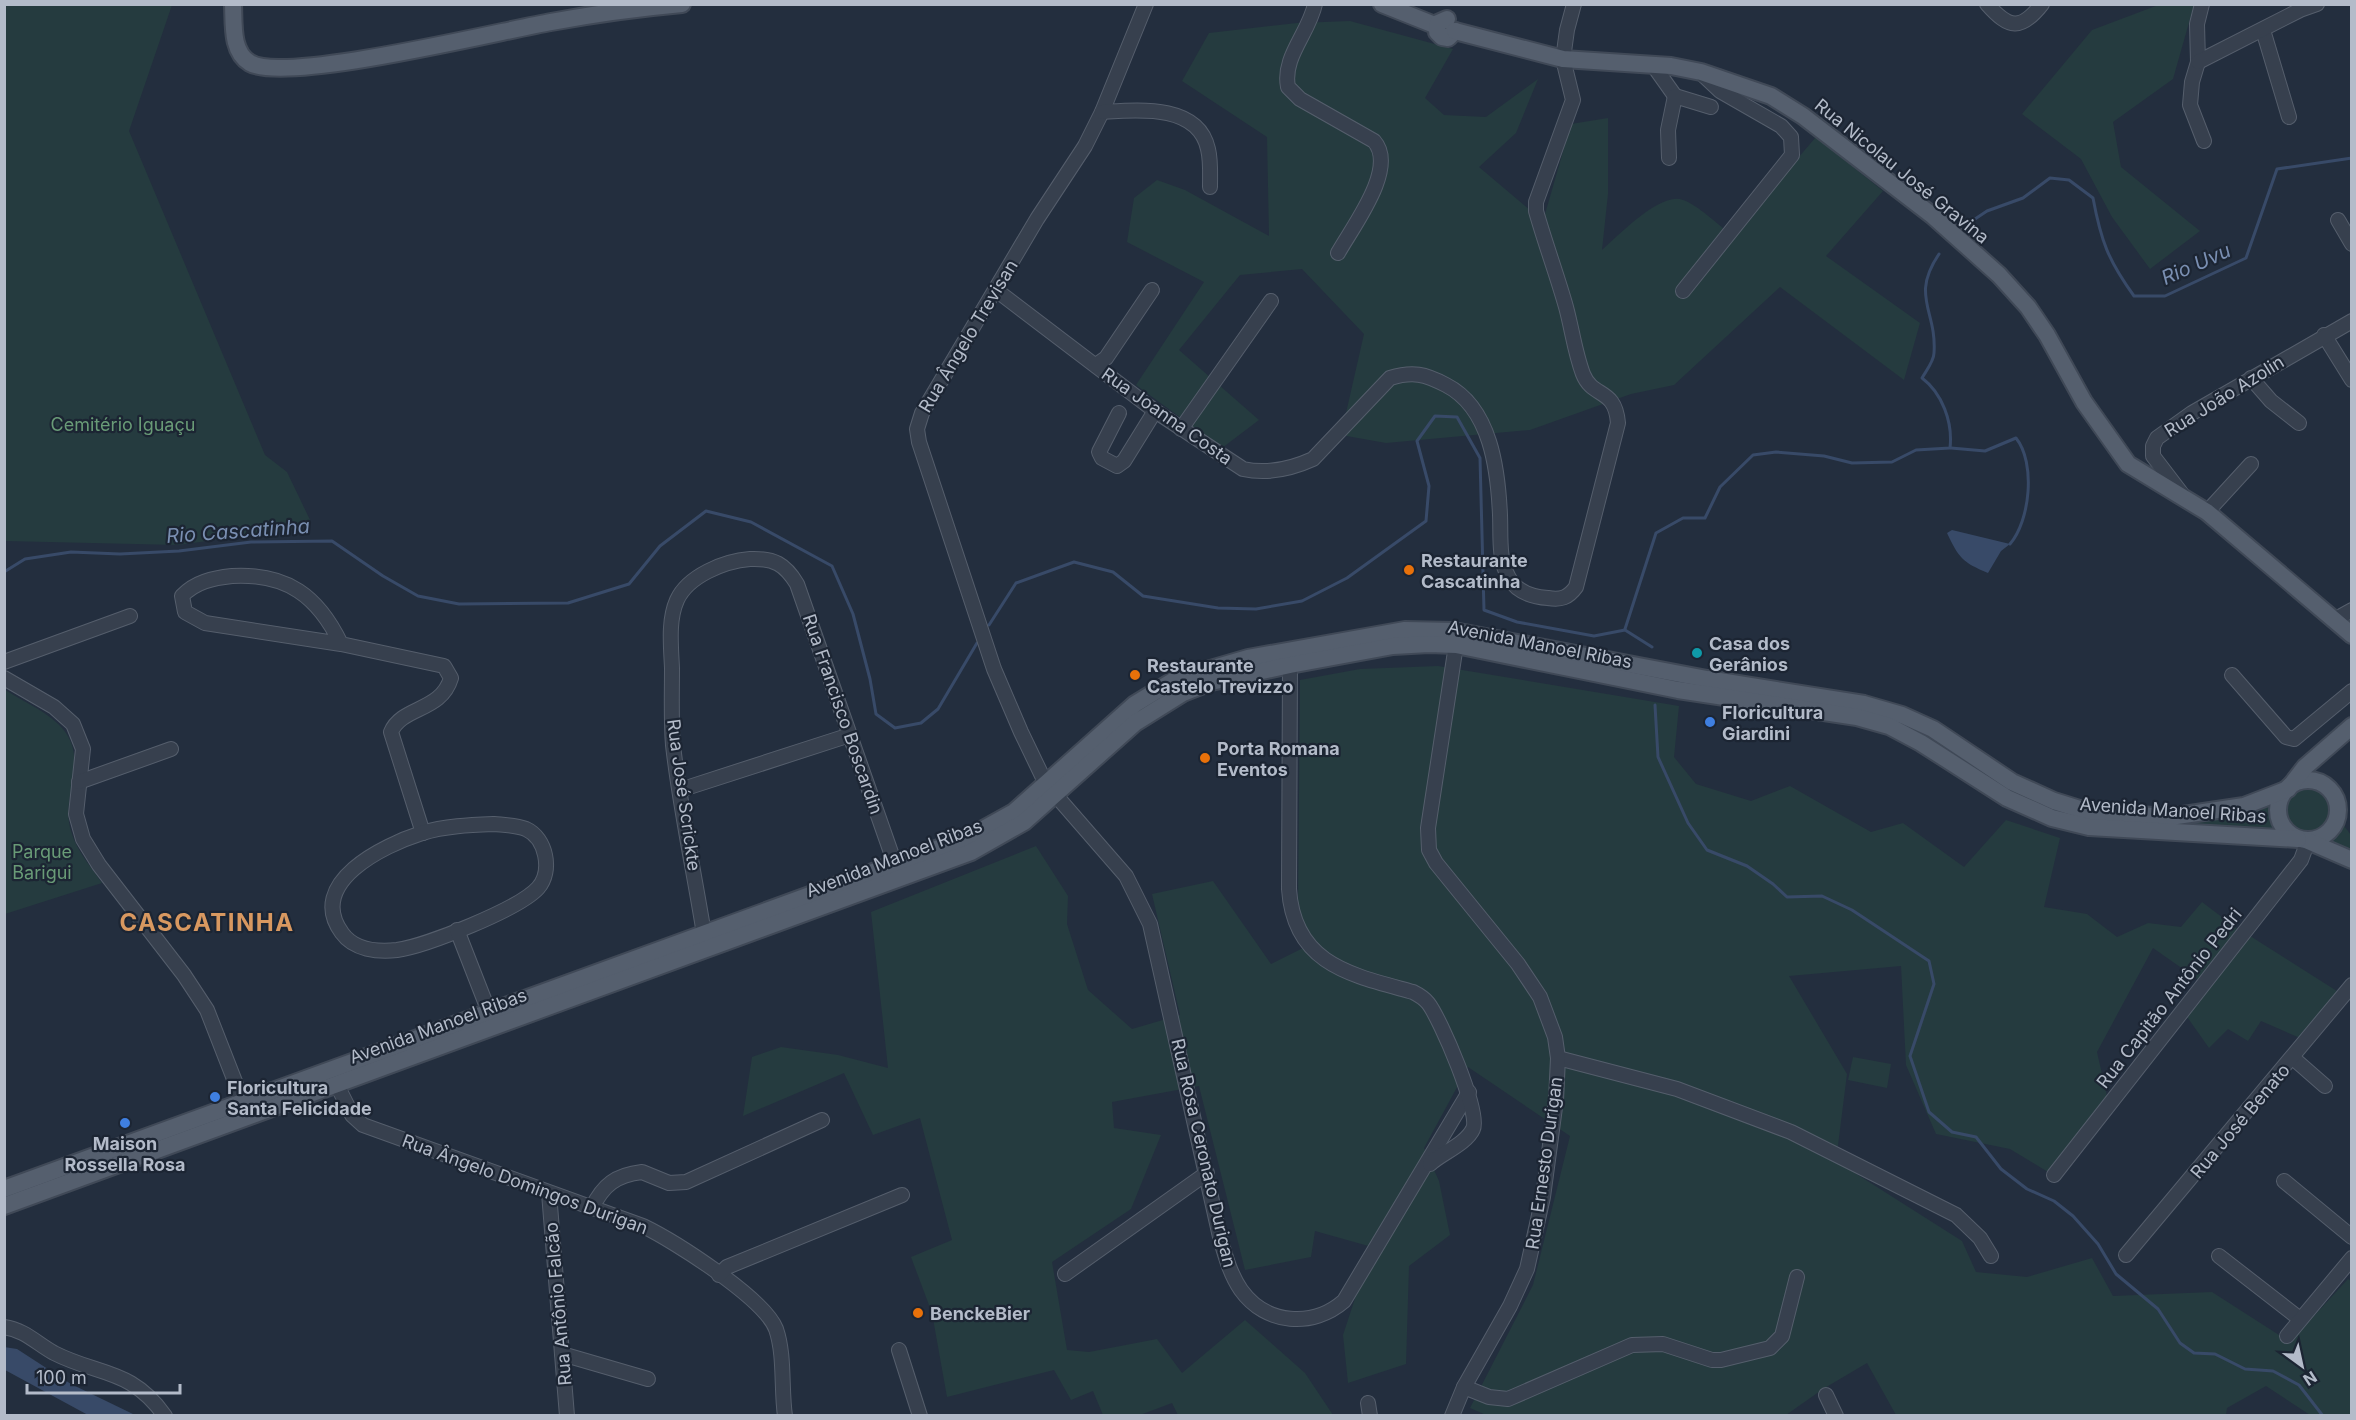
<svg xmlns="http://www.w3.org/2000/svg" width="2356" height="1420" viewBox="0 0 2356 1420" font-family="Inter,sans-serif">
<rect width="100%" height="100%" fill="#232e3e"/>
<g fill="#253b3f">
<polygon points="5,4 172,5 129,131 265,455 287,472 311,522 295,529 178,545 5,541"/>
<polygon points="2161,4 2194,5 2173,79 2113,122 2121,167 2200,231 2150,269 2112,217 2081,159 2022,114 2092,30"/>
<path d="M 1350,21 L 1453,49 L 1425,98 L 1444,115 L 1486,117 L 1538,79 L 1516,133 L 1479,167 L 1543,221 L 1571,124 L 1608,118 L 1608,194 L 1602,250 C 1618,236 1661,191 1683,200 C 1698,205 1718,225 1732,235 L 1816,137 L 1883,191 L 1826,256 L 1920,323 L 1904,380 L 1780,287 L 1674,385 L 1631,394 L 1530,430 L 1386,443 L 1341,435 L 1364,334 L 1302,269 L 1240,275 L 1179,350 L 1259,420 L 1222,448 L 1136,385 L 1204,282 L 1127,242 L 1134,198 L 1157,180 L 1185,190 L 1269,236 L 1267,137 L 1182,81 L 1209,33 L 1297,23 Z"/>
<polygon points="1438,666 1679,706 1674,757 1696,784 1751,801 1790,786 1871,832 1903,823 1964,867 2006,820 2060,838 2044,907 2087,914 2117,937 2148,923 2181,927 2202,902 2243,933 2203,983 2153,948 2097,1052 2109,1105 2053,1175 2010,1149 1936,1134 1906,1065 1901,966 1789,976 1847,1074 1836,1161 1962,1241 1976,1272 2027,1277 2092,1258 2113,1296 2212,1292 2290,1342 2348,1279 2351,1281 2351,1415 2310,1415 2266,1386 2227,1408 2226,1415 1896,1415 1867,1363 1823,1389 1786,1415 1486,1415 1470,1408 1533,1285 1570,1136 1468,1067 1424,1148 1439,1181 1450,1235 1409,1266 1406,1364 1348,1383 1343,1335 1372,1247 1315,1231 1311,1257 1245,1270 1199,1086 1112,1102 1114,1128 1161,1135 1131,1209 1052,1262 1067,1350 1089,1352 1157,1339 1182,1373 1245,1320 1305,1373 1333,1415 1178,1415 1172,1403 1140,1415 1103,1415 1093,1391 1071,1400 1054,1370 947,1397 932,1313 911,1257 952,1240 920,1118 873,1135 844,1073 743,1116 752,1057 781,1047 838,1055 888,1068 871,912 1036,846 1068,896 1067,924 1088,990 1132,1029 1180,1015 1152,894 1213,881 1271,964 1311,944 1298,908 1300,680 1360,669"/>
<path d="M 4,689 C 22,701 48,712 62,728 C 90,759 60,797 71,831 C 76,850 91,867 102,883 L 5,914 Z"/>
<circle cx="2308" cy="810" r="23"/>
<polygon points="2278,795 2273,812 2284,835 2182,825"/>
<polygon points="2342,823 2351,835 2351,857 2323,841"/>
<polygon points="2247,934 2340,993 2300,1038 2261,1021 2248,1041 2228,1029 2209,1048 2185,1014"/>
<polygon points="1853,1057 1891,1064 1887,1088 1848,1080"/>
</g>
<g fill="#384a68">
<path d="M 1952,530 L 2010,544 L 2001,551 L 1988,573 C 1962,562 1959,558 1947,533 Z"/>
<polygon points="4,1347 17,1349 71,1384 135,1415 88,1415 5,1370"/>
</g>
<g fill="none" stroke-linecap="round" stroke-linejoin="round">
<g stroke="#384a68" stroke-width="3">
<path d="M 1966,225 L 1987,211 L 2023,198 L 2050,178 L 2069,180 L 2093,198 C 2101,241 2108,260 2134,296 L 2165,296 L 2246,258 L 2277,169 L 2352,158"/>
<path d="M 1951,448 L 1985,451 L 2016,438 C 2036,463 2030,521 2010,544"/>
<polyline points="4,572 25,559 71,552 120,554 179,551 251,542 332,541 383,576 418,596 459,604 568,603 629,584 660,546 706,511 751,522 832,566 853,614 870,679 876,714 895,728 921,723 938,709 977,643"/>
<polyline points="989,625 1016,583 1074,562 1113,572 1143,596 1218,608 1256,609 1302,601 1347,578 1426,521 1429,486 1417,441 1435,416 1457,417 1480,458 1484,610 1517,622 1594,636 1625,630 1652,647"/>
<path d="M 1625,629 L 1656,533 L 1683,518 L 1705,518 L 1720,487 L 1753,455 L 1776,452 L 1824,456 L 1852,463 L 1892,462 L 1916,450 L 1950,448 C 1953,422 1942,393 1922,378 C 1926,371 1934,361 1934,353 C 1937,310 1910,297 1939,254"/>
<polyline points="1655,705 1658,757 1688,823 1707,850 1747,866 1773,884 1787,897 1822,896 1852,910 1929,961 1934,984 1910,1056 1929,1112 1952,1132 1976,1137 2001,1169 2027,1189 2054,1201 2073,1216 2098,1244 2116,1274 2158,1309 2180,1343 2194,1353 2215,1354 2245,1369 2273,1371 2299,1385 2323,1416"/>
</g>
<defs>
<g id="minor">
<path d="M 1146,4 L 1102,112 L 1085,146 L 1037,219 L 922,413 L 917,429 L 919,442 L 994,669 L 1021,732 L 1046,784 L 1126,876 L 1150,924 L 1220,1237 C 1225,1255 1230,1274 1241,1290 C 1266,1325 1313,1328 1344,1301 L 1469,1092"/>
<path d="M 1315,4 C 1309,33 1282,57 1288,87 L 1300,99 L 1374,141 C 1398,168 1353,226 1338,253"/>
<path d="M 1987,4 C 2009,29 2021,31 2042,4"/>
<polyline points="2202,4 2197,24 2198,62 2192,82 2190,105 2204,141"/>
<polyline points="2263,30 2289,117"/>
<polyline points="2198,62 2300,10 2317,4"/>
<polyline points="1653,65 1675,96"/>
<path d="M 1102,112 C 1136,110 1198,103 1208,149 C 1211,161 1210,174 1210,187"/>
<polyline points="1669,158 1668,130 1675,96 1711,107"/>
<polyline points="2338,220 2352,244"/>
<path d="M 996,290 L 1155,411 L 1243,469 C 1266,474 1291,469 1313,459 L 1390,378 C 1413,371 1425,374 1446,385 C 1491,408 1498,470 1500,515 C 1501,536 1498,559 1509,578 C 1517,592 1533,597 1548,598 C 1561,600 1568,598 1576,587 L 1618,423 C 1615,387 1593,399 1583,374 C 1575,353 1572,329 1566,307 C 1557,275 1545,243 1536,211 L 1536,202 L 1573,100 L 1563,59 L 1567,30 L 1574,4"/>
<polyline points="1683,291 1792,155 1791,137 1781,126 1720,91 1702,74"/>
<polyline points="2324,335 2352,380"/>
<polyline points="1096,365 1106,358 1152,290"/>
<polyline points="2251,378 2271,401 2299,423"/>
<polyline points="1119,413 1099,452 1102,458 1117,466 1124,461 1155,411"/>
<polyline points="1181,429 1271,301"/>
<polyline points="2182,494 2153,456 2153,446 2157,438 2192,413 2352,321"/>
<polyline points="2207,512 2251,464"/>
<polyline points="2334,620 2352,610"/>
<path d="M 341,644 C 318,596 287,573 232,576 C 213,578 195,582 182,596 L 185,612 L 205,623 L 341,644 L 444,666 L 451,678 C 441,712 402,706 391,732 L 423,833"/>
<polyline points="4,662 130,616"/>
<path d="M 1290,665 L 1289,889 C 1294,965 1352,975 1413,992 C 1419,995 1424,998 1428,1003 C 1440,1018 1481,1113 1473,1129 C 1466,1144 1442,1153 1430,1164"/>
<polyline points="2232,675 2286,737 2294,739 2352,691"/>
<polyline points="4,678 54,707 73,724 83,749 76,814 83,839 99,865 184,975 207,1010 243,1102"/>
<polyline points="79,782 171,749"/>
<polyline points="680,790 850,735"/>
<path d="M 494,824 C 505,825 516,825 526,829 C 546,838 553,871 538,888 C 519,909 426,946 397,950 C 378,952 354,950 342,933 C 305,883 384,845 422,833 C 445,826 470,825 494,824 Z"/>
<polyline points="457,930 489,1012"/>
<path d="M 704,934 C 694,871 680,808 673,745 C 671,720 672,693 672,668 C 671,646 668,620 677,600 C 688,576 724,561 750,559 C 774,558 785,564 797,584 L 895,864"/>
<polyline points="1558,1058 1677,1089 1791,1132 1956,1215 1980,1238 1991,1256"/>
<polyline points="2293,1058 2325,1086"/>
<path d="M 332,1075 L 352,1115 L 363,1125 L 643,1226 C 674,1241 764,1298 776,1329 C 785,1355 781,1388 785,1416"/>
<polyline points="2054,1175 2301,860 2308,841"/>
<polyline points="2284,1181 2352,1237"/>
<polyline points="549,1193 567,1416"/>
<path d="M 592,1208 C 603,1185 616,1175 642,1172 L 669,1183 L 686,1182 L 822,1120"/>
<polyline points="2126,1255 2352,985"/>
<polyline points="2219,1256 2300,1319"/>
<polyline points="1065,1274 1207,1173"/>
<polyline points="719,1275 727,1267 902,1195"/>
<path d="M 4,1327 C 25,1330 36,1343 54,1353 C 99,1376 131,1368 165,1416"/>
<polyline points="2287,1336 2352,1258"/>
<polyline points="899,1350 920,1416"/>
<polyline points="562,1354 648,1379"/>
<polyline points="1464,1387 1489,1397 1508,1399 1632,1345 1663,1344 1712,1360 1721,1360 1770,1348 1782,1336 1797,1277"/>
<polyline points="1826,1395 1836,1416"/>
<polyline points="1368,1403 1370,1416"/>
<polyline points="1452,1416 1464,1387 1510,1306 1527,1269 1543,1197 1556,1100 1558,1058 1555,1037 1540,997 1518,964 1436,863 1429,850 1428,828 1456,645"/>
</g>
<g id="major">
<path d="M 233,4 C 234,24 231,52 250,63 C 285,84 500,31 551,22 C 594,14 638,8 682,4"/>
<polyline points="1382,4 1437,26"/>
<polyline points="1447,19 1438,23 1437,32 1442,37 1448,38 1455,31"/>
<polyline points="1455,31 1563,59 1671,66 1701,72 1771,96 1803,116 1933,216 1999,275 2028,307 2047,335 2084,402 2128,464 2207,512 2352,635"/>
<circle cx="2308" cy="810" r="30"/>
<polyline points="2308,841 2352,860"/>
<polyline points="4,1189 969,837 1014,812 1135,704 1176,679 1248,658 1405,630 1454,631 1707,679 1864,704 1902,715 1933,729 2012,782 2054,801 2089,812 2170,817 2244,806 2288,789 2305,767 2352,726"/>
<polyline points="4,1206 971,852 1024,822 1135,723 1183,693 1211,682 1290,665 1393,646 1429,644 1456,645 1678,690 1857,717 1889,726 1921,743 2007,798 2052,818 2089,827 2298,839"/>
</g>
</defs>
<use href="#minor" stroke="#555e6c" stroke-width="16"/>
<use href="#major" stroke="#404957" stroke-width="20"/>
<use href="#minor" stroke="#37404e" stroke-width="14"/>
<use href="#major" stroke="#555f6e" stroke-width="16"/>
</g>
<g fill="#e8710a" stroke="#1c2533" stroke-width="2">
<circle cx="1409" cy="570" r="6"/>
<circle cx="1135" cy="675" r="6"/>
<circle cx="1205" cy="758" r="6"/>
<circle cx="918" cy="1313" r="6"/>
</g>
<circle fill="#0f9aa8" stroke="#1c2533" stroke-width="2" cx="1697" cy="653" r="6"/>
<g fill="#3f7fe0" stroke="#1c2533" stroke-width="2">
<circle cx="1710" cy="722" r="6"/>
<circle cx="215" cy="1097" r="6"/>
<circle cx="125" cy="1123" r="6"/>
</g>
<g text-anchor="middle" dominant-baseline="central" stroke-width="4.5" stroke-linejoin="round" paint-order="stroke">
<g font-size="18" fill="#b3bbc9" stroke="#1c2533">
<text transform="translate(1902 171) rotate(39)">Rua Nicolau José Gravina</text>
<text transform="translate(968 336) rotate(-59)">Rua Ângelo Trevisan</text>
<text transform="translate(2224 396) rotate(-32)">Rua João Azolin</text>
<text transform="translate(1167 416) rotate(35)">Rua Joanna Costa</text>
<text transform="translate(1540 644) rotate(11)">Avenida Manoel Ribas</text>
<text transform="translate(843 714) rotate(71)">Rua Francisco Boscardin</text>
<text transform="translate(684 795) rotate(82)">Rua José Scrickte</text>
<text transform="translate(2173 810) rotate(4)">Avenida Manoel Ribas</text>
<text transform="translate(894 858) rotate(-21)">Avenida Manoel Ribas</text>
<text transform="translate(2169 998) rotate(-52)">Rua Capitão Antônio Pedri</text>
<text transform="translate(438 1026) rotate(-20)">Avenida Manoel Ribas</text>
<text transform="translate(2240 1121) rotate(-50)">Rua José Benato</text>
<text transform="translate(1204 1153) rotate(77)">Rua Rosa Ceronato Durigan</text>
<text transform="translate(1544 1163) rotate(-82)">Rua Ernesto Durigan</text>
<text transform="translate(525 1184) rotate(20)">Rua Ângelo Domingos Durigan</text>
<text transform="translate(558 1304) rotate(-95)">Rua Antônio Falcão</text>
</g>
<g font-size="18" fill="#699b77" stroke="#1c2533">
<text x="123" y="424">Cemitério Iguaçu</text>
<text x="42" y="851">Parque<tspan x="42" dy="21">Barigui</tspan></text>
</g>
<g font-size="18" font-weight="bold" fill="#b3bbc9" stroke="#1c2533" text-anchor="start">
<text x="1421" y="560">Restaurante<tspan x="1421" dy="21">Cascatinha</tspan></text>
<text x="1709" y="643">Casa dos<tspan x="1709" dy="21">Gerânios</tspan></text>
<text x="1147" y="665">Restaurante<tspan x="1147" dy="21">Castelo Trevizzo</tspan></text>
<text x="1722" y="712">Floricultura<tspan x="1722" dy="21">Giardini</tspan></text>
<text x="1217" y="748">Porta Romana<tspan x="1217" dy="21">Eventos</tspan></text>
<text x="227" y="1087">Floricultura<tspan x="227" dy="21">Santa Felicidade</tspan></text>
<text x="125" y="1143" text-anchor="middle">Maison<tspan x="125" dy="21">Rossella Rosa</tspan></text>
<text x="930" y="1313">BenckeBier</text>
</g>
<g font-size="20" font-style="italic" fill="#7a8fb2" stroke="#1c2533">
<text transform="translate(2196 264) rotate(-24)">Rio Uvu</text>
<text transform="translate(238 531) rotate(-4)">Rio Cascatinha</text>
</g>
<g font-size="24" font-weight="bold" letter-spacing="1.5" fill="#d89860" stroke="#1c2533">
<text x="207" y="922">CASCATINHA</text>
</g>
</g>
<rect width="2356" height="1420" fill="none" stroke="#b3bbc9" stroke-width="12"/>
<g transform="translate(2302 1366) rotate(147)" stroke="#1c2533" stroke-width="4.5" paint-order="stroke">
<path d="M0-4.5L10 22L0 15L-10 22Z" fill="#b3bbc9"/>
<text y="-9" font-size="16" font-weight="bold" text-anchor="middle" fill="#b3bbc9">N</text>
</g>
<path d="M27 1384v9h153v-9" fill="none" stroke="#b3bbc9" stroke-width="3"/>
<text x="36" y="1384" font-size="18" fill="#b3bbc9" stroke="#1c2533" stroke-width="4.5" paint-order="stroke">100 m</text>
</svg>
